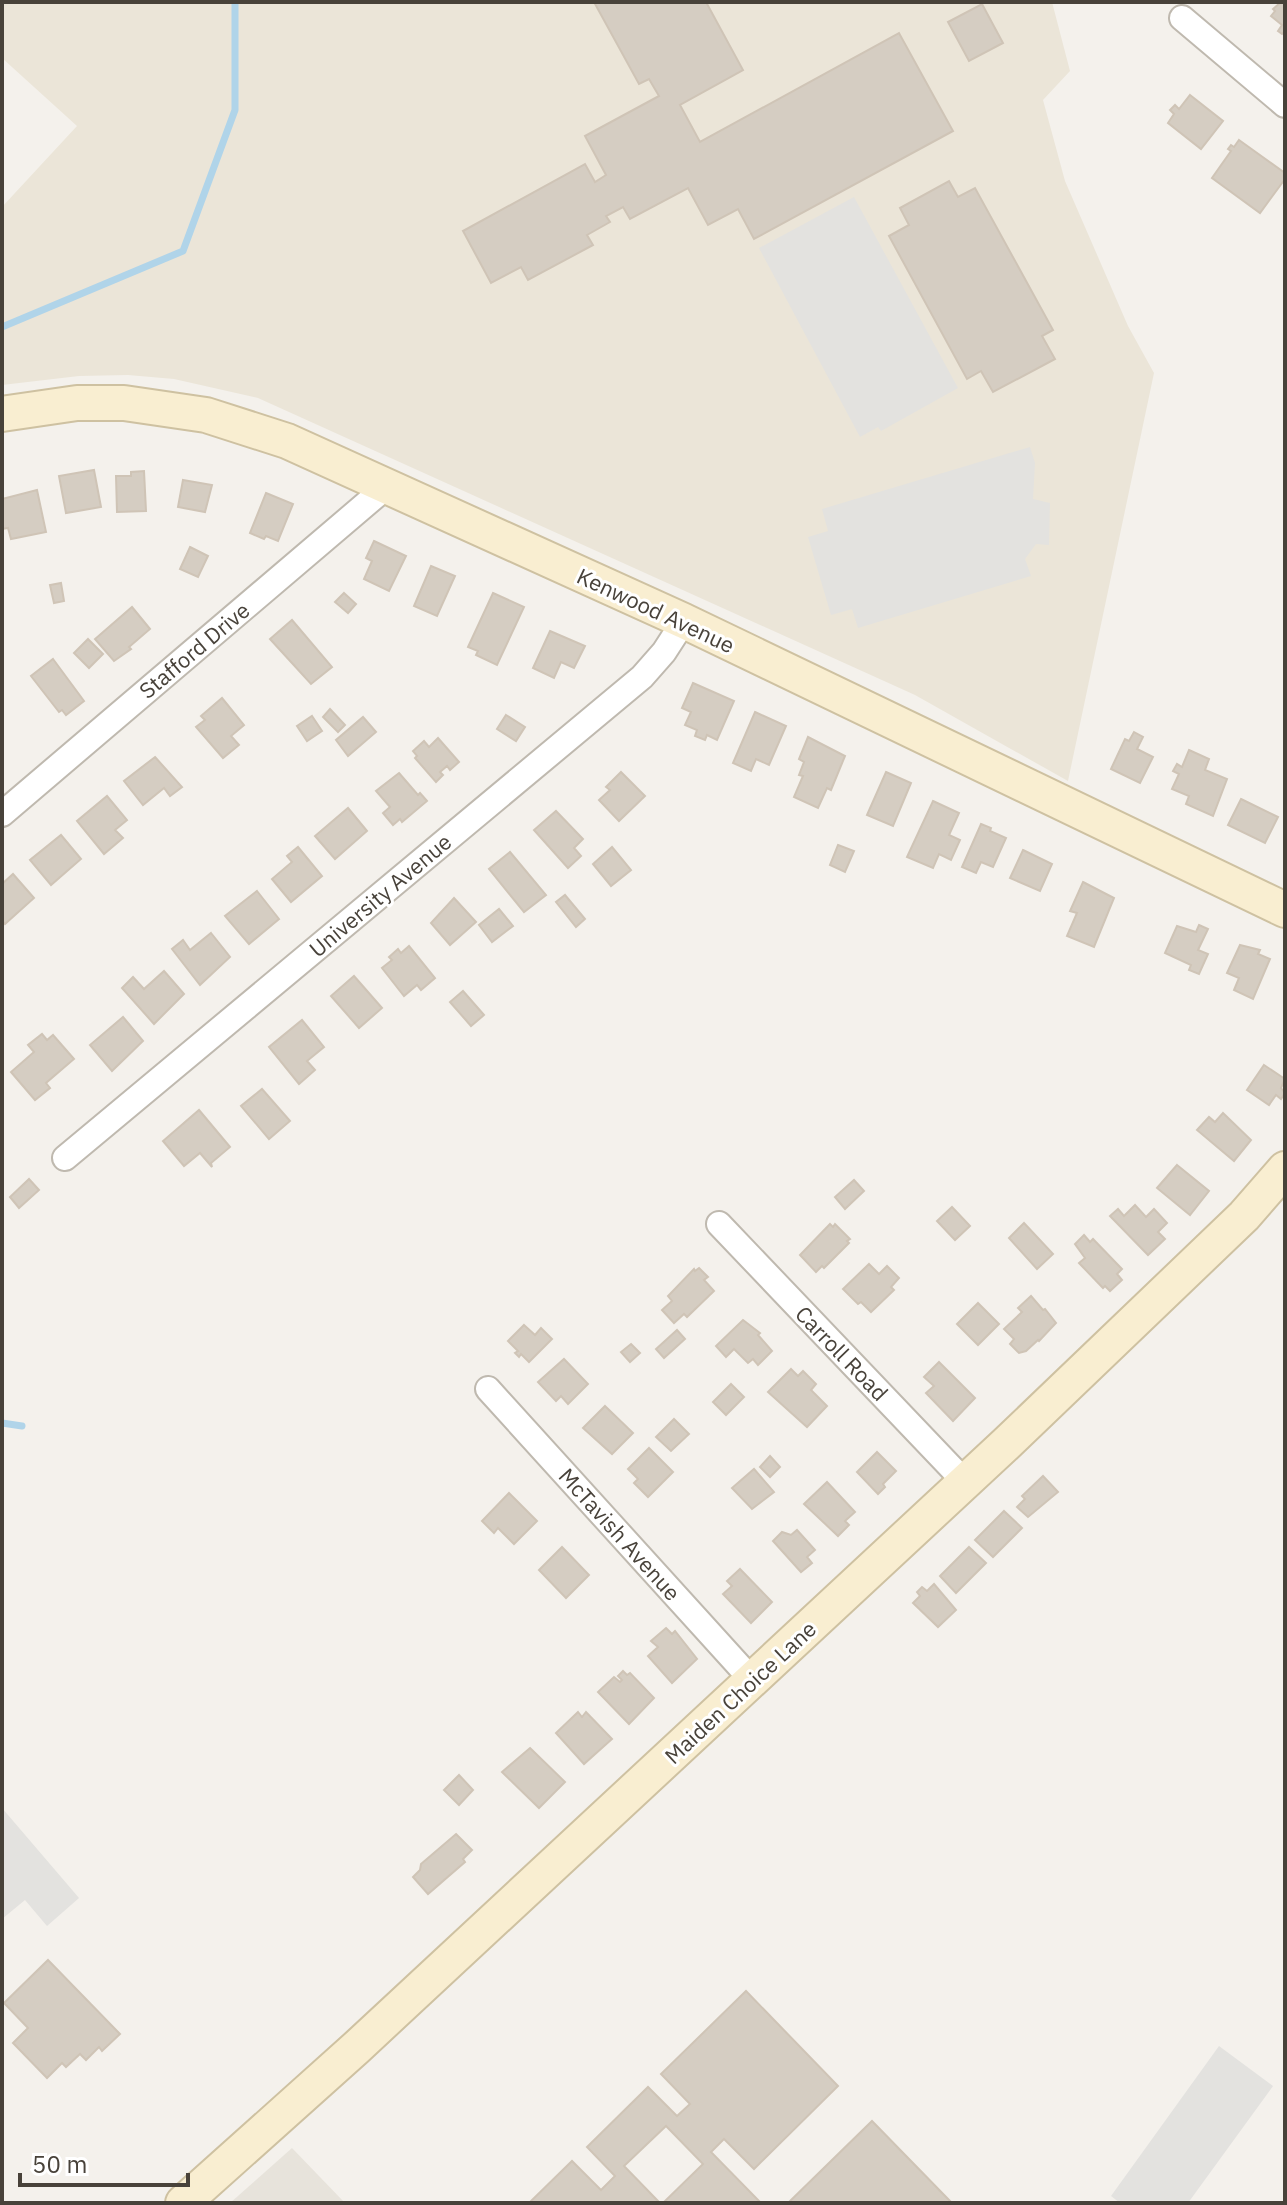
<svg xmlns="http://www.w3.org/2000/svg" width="1287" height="2205" viewBox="0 0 1287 2205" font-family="'IBM Plex Sans',sans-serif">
<rect width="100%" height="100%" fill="#f4f1ec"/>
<polygon fill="#e7e3db" points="292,2148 345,2203 230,2203"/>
<polygon fill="#ebe5d8" points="2,2 1052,2 1070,71 1043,100 1065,181 1128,326 1154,373 1068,781 915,695 258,398 174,379 128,375 79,376 2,385 2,207 77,126 2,58"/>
<g fill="#e3e2df">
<polygon points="854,197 958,388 881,431 878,427 860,437 759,248"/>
<polygon points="1030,447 1035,463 1033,499 1050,503 1049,545 1036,544 1025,559 1031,576 858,628 852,609 831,615 808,537 828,531 822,509"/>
<polygon points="2,1808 79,1898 47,1926 25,1900 2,1919"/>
<polygon points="1219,2046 1273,2086 1188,2203 1120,2203 1111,2196"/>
</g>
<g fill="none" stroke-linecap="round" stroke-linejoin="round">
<g stroke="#b0d4e9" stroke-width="7">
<polyline points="2,327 183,251 235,110 235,2"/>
<polyline points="2,1423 22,1426"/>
</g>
</g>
<g fill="#d5cdc2" stroke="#cfc4b6" stroke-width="2">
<polygon points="594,2 706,2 743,70 680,105 700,142 899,33 953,131 754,239 738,209 708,225 688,188 630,219 623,207 606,216 610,222 587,235 593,245 528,280 521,267 491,283 463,231 585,164 595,182 606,175 585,136 659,96 649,79 639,84"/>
<polygon points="1281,2 1285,2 1285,31 1282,34 1278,31 1282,25 1271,16 1275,11 1273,9"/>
<polygon points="982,4 1003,43 969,61 948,22"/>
<polygon points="1190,95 1223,121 1201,149 1168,123 1174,114 1170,110 1175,105 1179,109"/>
<polygon points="1239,140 1285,173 1285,179 1260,213 1212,178 1231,151 1228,149 1231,145 1234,147"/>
<polygon points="949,181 958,197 975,188 1053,330 1042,336 1055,359 993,392 981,371 967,379 889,236 909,225 900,208"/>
<polygon points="94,470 101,507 66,513 59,476"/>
<polygon points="144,471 146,511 117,512 116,476 131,476 131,472"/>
<polygon points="183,480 212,485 205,512 178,507"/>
<polygon points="37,490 46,532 11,539 8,528 2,529 2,499"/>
<polygon points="266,493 293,504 278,541 266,536 264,539 250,533"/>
<polygon points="374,541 406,556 389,591 364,579 372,561 366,558"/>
<polygon points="190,547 208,556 198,577 180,569"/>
<polygon points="431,566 455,576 437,616 414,606"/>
<polygon points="61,583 64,601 54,603 50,585"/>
<polygon points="344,593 356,604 348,613 335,602"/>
<polygon points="493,593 524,607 497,665 476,655 478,651 468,647"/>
<polygon points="132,607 150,629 129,647 131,649 114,661 95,639"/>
<polygon points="292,620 332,667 311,684 270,639"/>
<polygon points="550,631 585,646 574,668 561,662 554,678 533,668"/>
<polygon points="88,639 103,654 89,668 74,653"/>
<polygon points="53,659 84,701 66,715 62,710 59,712 31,676"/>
<polygon points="693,683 734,701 717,740 707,735 705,740 695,736 697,730 685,725 691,712 682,708"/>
<polygon points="222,698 244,725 231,736 239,745 223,758 196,727 205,720 201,716"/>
<polygon points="330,709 345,725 338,732 323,717"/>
<polygon points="755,712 786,726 769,765 756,759 751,771 733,763"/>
<polygon points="506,715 525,727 516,741 497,729"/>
<polygon points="312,716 322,731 307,741 297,726"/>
<polygon points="363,717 376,732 348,756 336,740"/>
<polygon points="1134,732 1143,737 1137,749 1153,757 1140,783 1111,769 1125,739 1129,741"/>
<polygon points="808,737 845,756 831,790 827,788 818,808 794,797 803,776 799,775 804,762 799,759"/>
<polygon points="438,738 459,762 450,770 447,766 440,772 443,775 436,782 415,758 417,756 413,751 424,741 429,747"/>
<polygon points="1189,750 1209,759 1205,770 1227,779 1213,816 1186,804 1189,796 1172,789 1179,774 1173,771 1177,764 1182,767"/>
<polygon points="155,757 182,787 170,796 164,788 143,805 124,781"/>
<polygon points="621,772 645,796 619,821 599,800 610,790 606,787"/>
<polygon points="886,772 911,783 893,826 867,815"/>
<polygon points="399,773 418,795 420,793 427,801 402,822 400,819 393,825 383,813 390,807 376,791"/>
<polygon points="107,796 127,820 115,830 123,838 104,854 77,821"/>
<polygon points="1241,799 1278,817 1265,843 1228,825"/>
<polygon points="933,801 959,813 949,835 960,840 951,860 939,854 933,868 907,857"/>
<polygon points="348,808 367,831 335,859 315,836"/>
<polygon points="556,811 583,839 574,848 581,856 568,868 534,830"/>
<polygon points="981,824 991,828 990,831 1006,838 993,867 981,862 976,873 962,867"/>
<polygon points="61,835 81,859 51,885 30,860"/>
<polygon points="838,845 854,851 845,872 830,865"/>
<polygon points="298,847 322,876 291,902 272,879 292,862 287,856"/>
<polygon points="612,847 631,870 611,886 593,864"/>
<polygon points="1023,850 1052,864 1040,891 1010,878"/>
<polygon points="510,852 546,895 524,912 489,869"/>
<polygon points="13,874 34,898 5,924 2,920 2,884"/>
<polygon points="1083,882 1114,898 1094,947 1067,936 1077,913 1070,911"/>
<polygon points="257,891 279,919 249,944 225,916"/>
<polygon points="565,895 585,919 576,927 556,902"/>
<polygon points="454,898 476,922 450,945 431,923"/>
<polygon points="499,909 513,926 492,942 479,925"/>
<polygon points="1199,925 1208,929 1198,950 1208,954 1199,974 1189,970 1191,965 1165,953 1177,926 1196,932"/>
<polygon points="211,933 230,957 200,985 172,949 183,940 190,950"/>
<polygon points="1240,945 1260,950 1258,954 1270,959 1253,999 1234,990 1239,978 1227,973"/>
<polygon points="409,946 435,978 421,990 417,985 404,996 382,968 392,960 389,957 398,949 401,953"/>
<polygon points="164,971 184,994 154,1024 122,988 133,977 144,989"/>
<polygon points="354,976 382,1008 359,1028 331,996"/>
<polygon points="463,991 484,1015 471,1026 450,1002"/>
<polygon points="123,1017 143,1041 112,1071 90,1045"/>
<polygon points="302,1020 324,1047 307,1061 315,1070 299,1084 269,1047"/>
<polygon points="42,1034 47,1040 53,1035 74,1059 46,1083 50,1088 35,1100 11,1072 34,1052 28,1045"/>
<polygon points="1264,1065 1285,1079 1281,1088 1285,1093 1281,1099 1276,1095 1269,1105 1247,1090"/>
<polygon points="262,1089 290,1121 269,1139 241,1106"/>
<polygon points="199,1110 230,1147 211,1163 212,1167 200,1153 184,1166 163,1141"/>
<polygon points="1223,1113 1251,1140 1234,1161 1197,1130 1209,1117 1215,1122"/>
<polygon points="1177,1165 1209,1191 1190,1215 1157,1188"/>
<polygon points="29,1179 39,1190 19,1208 10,1197"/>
<polygon points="854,1180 864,1191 845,1209 835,1197"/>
<polygon points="1135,1205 1146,1217 1154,1209 1167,1223 1158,1232 1165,1239 1148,1255 1110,1216 1118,1209 1124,1216"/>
<polygon points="952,1207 970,1226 955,1240 937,1221"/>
<polygon points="1024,1223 1053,1254 1037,1269 1009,1238"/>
<polygon points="830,1224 833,1227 835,1224 850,1239 847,1241 849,1243 824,1268 822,1266 816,1272 800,1255"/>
<polygon points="1084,1235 1090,1242 1093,1239 1122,1269 1117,1274 1122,1280 1110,1291 1105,1286 1103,1288 1079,1263 1085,1258 1075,1244"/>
<polygon points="869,1264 879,1274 887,1266 899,1278 891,1287 894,1290 871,1312 861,1302 858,1304 843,1289"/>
<polygon points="699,1268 708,1277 704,1280 714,1291 687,1317 684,1314 674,1323 662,1310 672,1301 668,1296 694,1269 695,1271"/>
<polygon points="1031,1296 1043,1310 1045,1309 1056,1323 1039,1341 1038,1340 1026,1351 1019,1353 1010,1344 1014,1339 1004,1329 1022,1312 1018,1308"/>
<polygon points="978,1303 999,1324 978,1345 957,1324"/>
<polygon points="743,1320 760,1333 758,1335 772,1351 758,1365 753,1359 748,1363 734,1349 726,1357 716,1346"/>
<polygon points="524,1325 535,1335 541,1328 552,1339 529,1362 521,1354 519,1357 515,1353 518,1351 508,1341"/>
<polygon points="677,1330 685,1339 664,1358 656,1349"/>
<polygon points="631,1344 640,1353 630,1362 621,1352"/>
<polygon points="564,1359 588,1384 568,1404 561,1396 556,1401 538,1382"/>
<polygon points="939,1362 975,1398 953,1421 926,1393 934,1386 924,1377"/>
<polygon points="791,1369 798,1376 803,1371 816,1384 811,1390 827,1406 807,1427 768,1392"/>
<polygon points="731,1384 744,1397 726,1415 713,1402"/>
<polygon points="605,1406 633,1433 612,1454 583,1428"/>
<polygon points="674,1419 689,1434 671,1451 656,1437"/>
<polygon points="649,1448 673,1472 648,1497 634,1483 638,1479 628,1469"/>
<polygon points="877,1452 896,1471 883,1484 885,1487 878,1494 857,1472"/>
<polygon points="770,1456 780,1467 770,1477 760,1467"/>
<polygon points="754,1469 774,1492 752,1509 732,1488"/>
<polygon points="1043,1476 1058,1492 1028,1517 1017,1507 1025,1499 1022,1496"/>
<polygon points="827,1482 855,1512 845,1521 849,1525 838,1536 804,1504"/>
<polygon points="509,1493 537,1521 514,1544 498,1528 494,1533 482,1521"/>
<polygon points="1004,1511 1022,1528 993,1557 975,1540"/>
<polygon points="797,1530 815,1550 807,1557 812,1563 801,1572 773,1541 782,1532 791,1535"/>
<polygon points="562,1547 589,1575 566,1598 539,1570"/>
<polygon points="969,1547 986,1563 956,1593 940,1576"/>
<polygon points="740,1569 772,1602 751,1623 723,1594 732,1586 727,1581"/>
<polygon points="934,1584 956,1610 938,1627 913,1603 920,1596 917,1592 922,1587 927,1591"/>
<polygon points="666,1628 672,1634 675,1631 697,1659 672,1683 648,1656 658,1647 651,1641"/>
<polygon points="623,1671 627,1675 630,1673 654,1698 629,1724 598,1692 614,1677 620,1682 622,1680 618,1676"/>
<polygon points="578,1712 582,1717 586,1712 612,1739 584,1764 556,1733"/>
<polygon points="530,1748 565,1782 539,1808 502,1772"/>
<polygon points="459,1775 473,1790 459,1805 444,1790"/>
<polygon points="456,1834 472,1850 463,1859 465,1862 428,1894 413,1877 420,1870 421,1864"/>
<polygon points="48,1960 120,2034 102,2051 99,2047 86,2060 80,2054 66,2067 62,2063 47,2078 13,2043 28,2028 4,2003"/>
<polygon points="746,1991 838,2086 754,2169 724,2139 711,2152 761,2203 663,2203 703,2164 666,2126 624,2166 660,2203 529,2203 572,2161 601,2190 615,2176 587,2147 648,2087 677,2116 690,2104 661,2074"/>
<polygon points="872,2121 952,2203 788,2203"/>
</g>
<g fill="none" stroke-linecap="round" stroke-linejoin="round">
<defs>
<g id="street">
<polyline points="1182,18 1285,105"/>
<polyline points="2,814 386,487"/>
<polyline points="65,1158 642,677 664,652 684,621"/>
<polyline points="719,1224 965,1482"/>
<polyline points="488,1389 752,1680"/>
</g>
<g id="secondary">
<polyline points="2,414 77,403 124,403 206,415 287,441 684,621 1285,910"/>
<polyline points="183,2203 356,2048 1006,1444 1244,1216 1285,1169"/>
</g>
</defs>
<use href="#street" stroke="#bfb9af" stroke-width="28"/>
<use href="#secondary" stroke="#cec1a1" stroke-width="38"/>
<use href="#street" stroke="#fff" stroke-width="24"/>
<use href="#secondary" stroke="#f9eed1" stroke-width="34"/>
</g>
<g text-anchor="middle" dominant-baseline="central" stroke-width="6" stroke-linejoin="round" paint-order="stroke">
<g font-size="22" fill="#48423a" stroke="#fff">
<text transform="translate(656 610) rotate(25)">Kenwood Avenue</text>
<text transform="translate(194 650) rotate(-40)">Stafford Drive</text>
<text transform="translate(380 895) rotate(-40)">University Avenue</text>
<text transform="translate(842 1353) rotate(46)">Carroll Road</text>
<text transform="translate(620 1534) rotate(48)">McTavish Avenue</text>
<text transform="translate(740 1692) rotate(-43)">Maiden Choice Lane</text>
</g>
</g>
<rect width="1287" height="2205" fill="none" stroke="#48423a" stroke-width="8"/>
<path d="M20 2173v12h168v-12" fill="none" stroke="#48423a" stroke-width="4"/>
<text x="32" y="2173" font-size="24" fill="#48423a" stroke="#ffffff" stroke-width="6" paint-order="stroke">50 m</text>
</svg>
